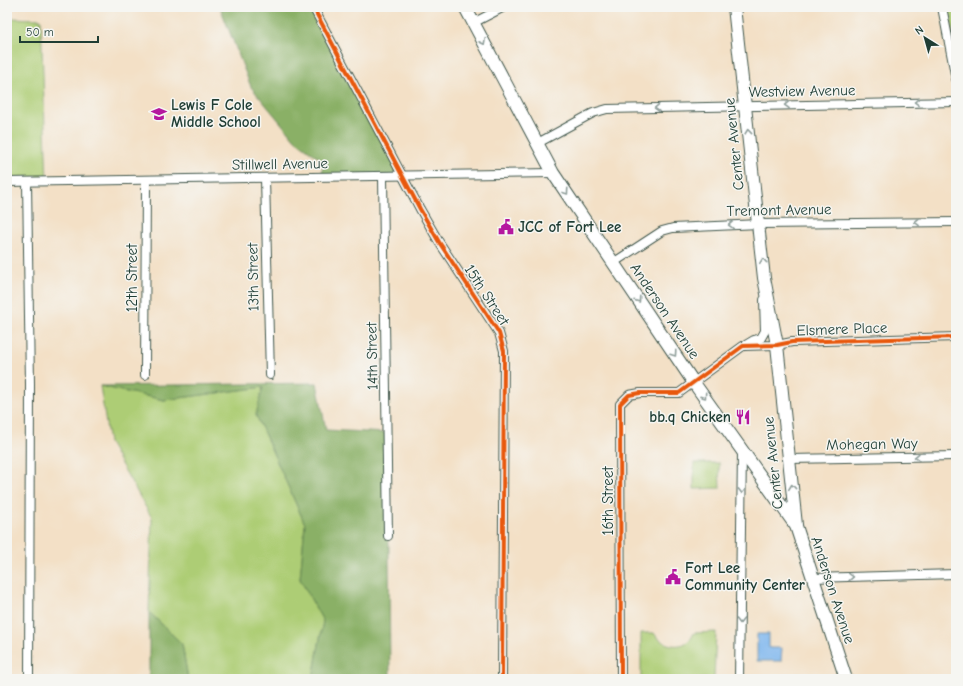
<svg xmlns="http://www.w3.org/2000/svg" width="963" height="686" viewBox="0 0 963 686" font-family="'Comic Neue',sans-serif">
<rect width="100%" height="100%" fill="#f6f6f2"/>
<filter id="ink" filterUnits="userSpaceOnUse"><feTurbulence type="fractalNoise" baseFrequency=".025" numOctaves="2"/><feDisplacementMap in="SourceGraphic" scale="8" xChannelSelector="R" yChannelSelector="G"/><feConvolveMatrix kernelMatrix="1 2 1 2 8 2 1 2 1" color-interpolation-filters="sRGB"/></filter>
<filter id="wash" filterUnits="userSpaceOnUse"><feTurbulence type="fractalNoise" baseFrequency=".012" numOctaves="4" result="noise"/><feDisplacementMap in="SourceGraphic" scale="16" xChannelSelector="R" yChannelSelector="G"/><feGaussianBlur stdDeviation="0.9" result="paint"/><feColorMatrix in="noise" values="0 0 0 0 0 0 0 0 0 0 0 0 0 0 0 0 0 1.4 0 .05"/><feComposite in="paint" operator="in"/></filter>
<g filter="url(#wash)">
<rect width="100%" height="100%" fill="#f3e0c6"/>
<g fill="#adcd75" stroke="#668554">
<polygon points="948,7 956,7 956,48"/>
<polygon points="7,18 41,19 47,182 7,182"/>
<polygon points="100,386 164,400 263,387 256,415 305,524 300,579 323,621 313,679 188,679 182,644 149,612 152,518 109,443"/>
<polygon points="694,463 719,463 720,488 694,489"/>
<path d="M 716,632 L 714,679 L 641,679 L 641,633 L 654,633 C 663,648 687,651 694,633 Z"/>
</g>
<g fill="#8ab066" stroke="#54764d">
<polygon points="220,7 313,7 402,176 322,177 323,161 295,140 251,87"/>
<polygon points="317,383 326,430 388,433 390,679 313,679 323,621 300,579 305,524 256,415 263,387 164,400 100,386"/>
<polygon points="149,612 182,644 188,679 149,679"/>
</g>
<polygon fill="#7eb6ee" stroke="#4e7a91" points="757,634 769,634 769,648 782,648 781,661 757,661"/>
</g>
<g filter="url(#ink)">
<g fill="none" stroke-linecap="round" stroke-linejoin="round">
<defs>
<g id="street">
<polyline points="313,7 420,209 439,242 499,333 504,351 502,679"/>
<polyline points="942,7 956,79"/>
<polyline points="473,23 504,7"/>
<polyline points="536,144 593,113 607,109 956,102"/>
<polyline points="383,176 388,536"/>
<polyline points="265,178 270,375"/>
<polyline points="7,182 553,173"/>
<polyline points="27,182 30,384 29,679"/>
<polyline points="613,263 662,231 673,228 759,224 956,222"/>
<polyline points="744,346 754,340 761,338 765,331 764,300"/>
<polyline points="145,375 146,180"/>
<polyline points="789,459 956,456"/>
<polyline points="812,578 956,574"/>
<polyline points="621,679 620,404 629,395 640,393 679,393 743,346 777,345 792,342 956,337"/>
<polyline points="739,679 742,452"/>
</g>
<g id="secondary">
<polyline points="465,7 553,173 694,383 796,526 846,679"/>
<polyline points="734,7 764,278 777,345 796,525"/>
</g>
</defs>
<use href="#street" stroke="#3f554a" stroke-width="10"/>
<use href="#secondary" stroke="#3f554a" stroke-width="14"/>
<use href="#street" stroke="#fff" stroke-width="8"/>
<use href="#secondary" stroke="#fff" stroke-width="12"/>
<defs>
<g id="cycleway">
<polyline points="313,7 420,209 439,242 499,333 504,351 502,679"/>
<polyline points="621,679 620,404 629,395 640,393 679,393 743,346 777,345 792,342 956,337"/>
</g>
</defs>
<use href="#cycleway" stroke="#f6f6f2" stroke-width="6"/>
<use href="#cycleway" stroke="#e8590c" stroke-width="4"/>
</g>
<defs><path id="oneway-chevron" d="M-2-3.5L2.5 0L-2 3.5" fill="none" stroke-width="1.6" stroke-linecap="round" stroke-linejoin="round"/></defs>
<g stroke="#8f9e9a">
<use href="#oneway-chevron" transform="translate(483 42) rotate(63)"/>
<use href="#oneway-chevron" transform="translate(917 102) rotate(179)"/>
<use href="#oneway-chevron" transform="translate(787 105) rotate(179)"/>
<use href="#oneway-chevron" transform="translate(657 108) rotate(178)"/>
<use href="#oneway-chevron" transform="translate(748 132) rotate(-96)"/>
<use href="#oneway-chevron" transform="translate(566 192) rotate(56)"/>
<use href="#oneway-chevron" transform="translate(917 222) rotate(179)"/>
<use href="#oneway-chevron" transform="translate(731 225) rotate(178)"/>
<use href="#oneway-chevron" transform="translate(763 261) rotate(-96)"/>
<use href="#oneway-chevron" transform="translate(638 300) rotate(56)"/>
<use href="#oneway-chevron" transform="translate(674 354) rotate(56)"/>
<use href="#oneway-chevron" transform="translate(704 396) rotate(55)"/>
<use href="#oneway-chevron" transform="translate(917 457) rotate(179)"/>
<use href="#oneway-chevron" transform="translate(792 487) rotate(-96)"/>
<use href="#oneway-chevron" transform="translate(742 491) rotate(91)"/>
<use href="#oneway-chevron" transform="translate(851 577) rotate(-2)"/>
<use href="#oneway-chevron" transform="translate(740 621) rotate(90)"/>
</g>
</g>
<defs>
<symbol id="school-bare" viewBox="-9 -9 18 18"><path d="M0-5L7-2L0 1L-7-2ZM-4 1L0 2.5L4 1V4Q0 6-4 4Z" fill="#b5179e" stroke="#f6f6f2" stroke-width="2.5" paint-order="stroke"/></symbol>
<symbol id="civic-bare" viewBox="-9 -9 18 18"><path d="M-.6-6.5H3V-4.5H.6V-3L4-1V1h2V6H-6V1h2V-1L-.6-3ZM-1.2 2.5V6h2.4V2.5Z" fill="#b5179e" stroke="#f6f6f2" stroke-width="2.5" paint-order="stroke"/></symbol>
<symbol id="restaurant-bare" viewBox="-9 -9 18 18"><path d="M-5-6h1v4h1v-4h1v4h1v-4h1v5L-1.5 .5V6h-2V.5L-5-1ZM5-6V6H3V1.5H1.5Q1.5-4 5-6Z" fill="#b5179e" stroke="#f6f6f2" stroke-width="2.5" paint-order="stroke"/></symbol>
</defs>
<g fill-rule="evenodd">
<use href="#school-bare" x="148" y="103" width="22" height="22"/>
<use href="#civic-bare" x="495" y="216" width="22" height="22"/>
<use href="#restaurant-bare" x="732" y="406" width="22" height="22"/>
<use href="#civic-bare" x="662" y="566" width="22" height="22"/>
</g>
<g text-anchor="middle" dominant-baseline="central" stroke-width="3" stroke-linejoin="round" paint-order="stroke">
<g font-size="15" fill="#1f3d34" stroke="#f6f6f2">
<text transform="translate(802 91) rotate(-1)">Westview Avenue</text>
<text transform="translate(734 144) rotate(-96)">Center Avenue</text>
<text transform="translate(280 164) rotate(-1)">Stillwell Avenue</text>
<text transform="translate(779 210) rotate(-1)">Tremont Avenue</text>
<text transform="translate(253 277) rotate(-91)">13th Street</text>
<text transform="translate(132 278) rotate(-90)">12th Street</text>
<text transform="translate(487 295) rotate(57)">15th Street</text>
<text transform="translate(665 311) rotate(56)">Anderson Avenue</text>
<text transform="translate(842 329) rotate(-2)">Elsmere Place</text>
<text transform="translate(372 356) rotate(-91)">14th Street</text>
<text transform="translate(872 444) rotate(-1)">Mohegan Way</text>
<text transform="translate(773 463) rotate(-96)">Center Avenue</text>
<text transform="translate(608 501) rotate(-90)">16th Street</text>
<text transform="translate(833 590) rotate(72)">Anderson Avenue</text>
</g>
<g font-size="15" font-weight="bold" fill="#1f3d34" stroke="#f6f6f2" text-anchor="start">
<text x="171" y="105">Lewis F Cole<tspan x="171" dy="17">Middle School</tspan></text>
<text x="518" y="227">JCC of Fort Lee</text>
<text x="731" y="417" text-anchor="end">bb.q Chicken</text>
<text x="685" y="568">Fort Lee<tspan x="685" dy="17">Community Center</tspan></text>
</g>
</g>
<rect width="963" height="686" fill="none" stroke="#f6f6f2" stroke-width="24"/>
<g transform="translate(925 38) rotate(323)" stroke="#f6f6f2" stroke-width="3" paint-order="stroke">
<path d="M0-3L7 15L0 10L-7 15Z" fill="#1f3d34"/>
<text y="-6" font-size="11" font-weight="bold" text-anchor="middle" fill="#1f3d34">N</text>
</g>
<path d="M20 36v6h78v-6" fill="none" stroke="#1f3d34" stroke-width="2"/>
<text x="26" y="36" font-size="12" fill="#1f3d34" stroke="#f6f6f2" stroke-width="3" paint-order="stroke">50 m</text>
</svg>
